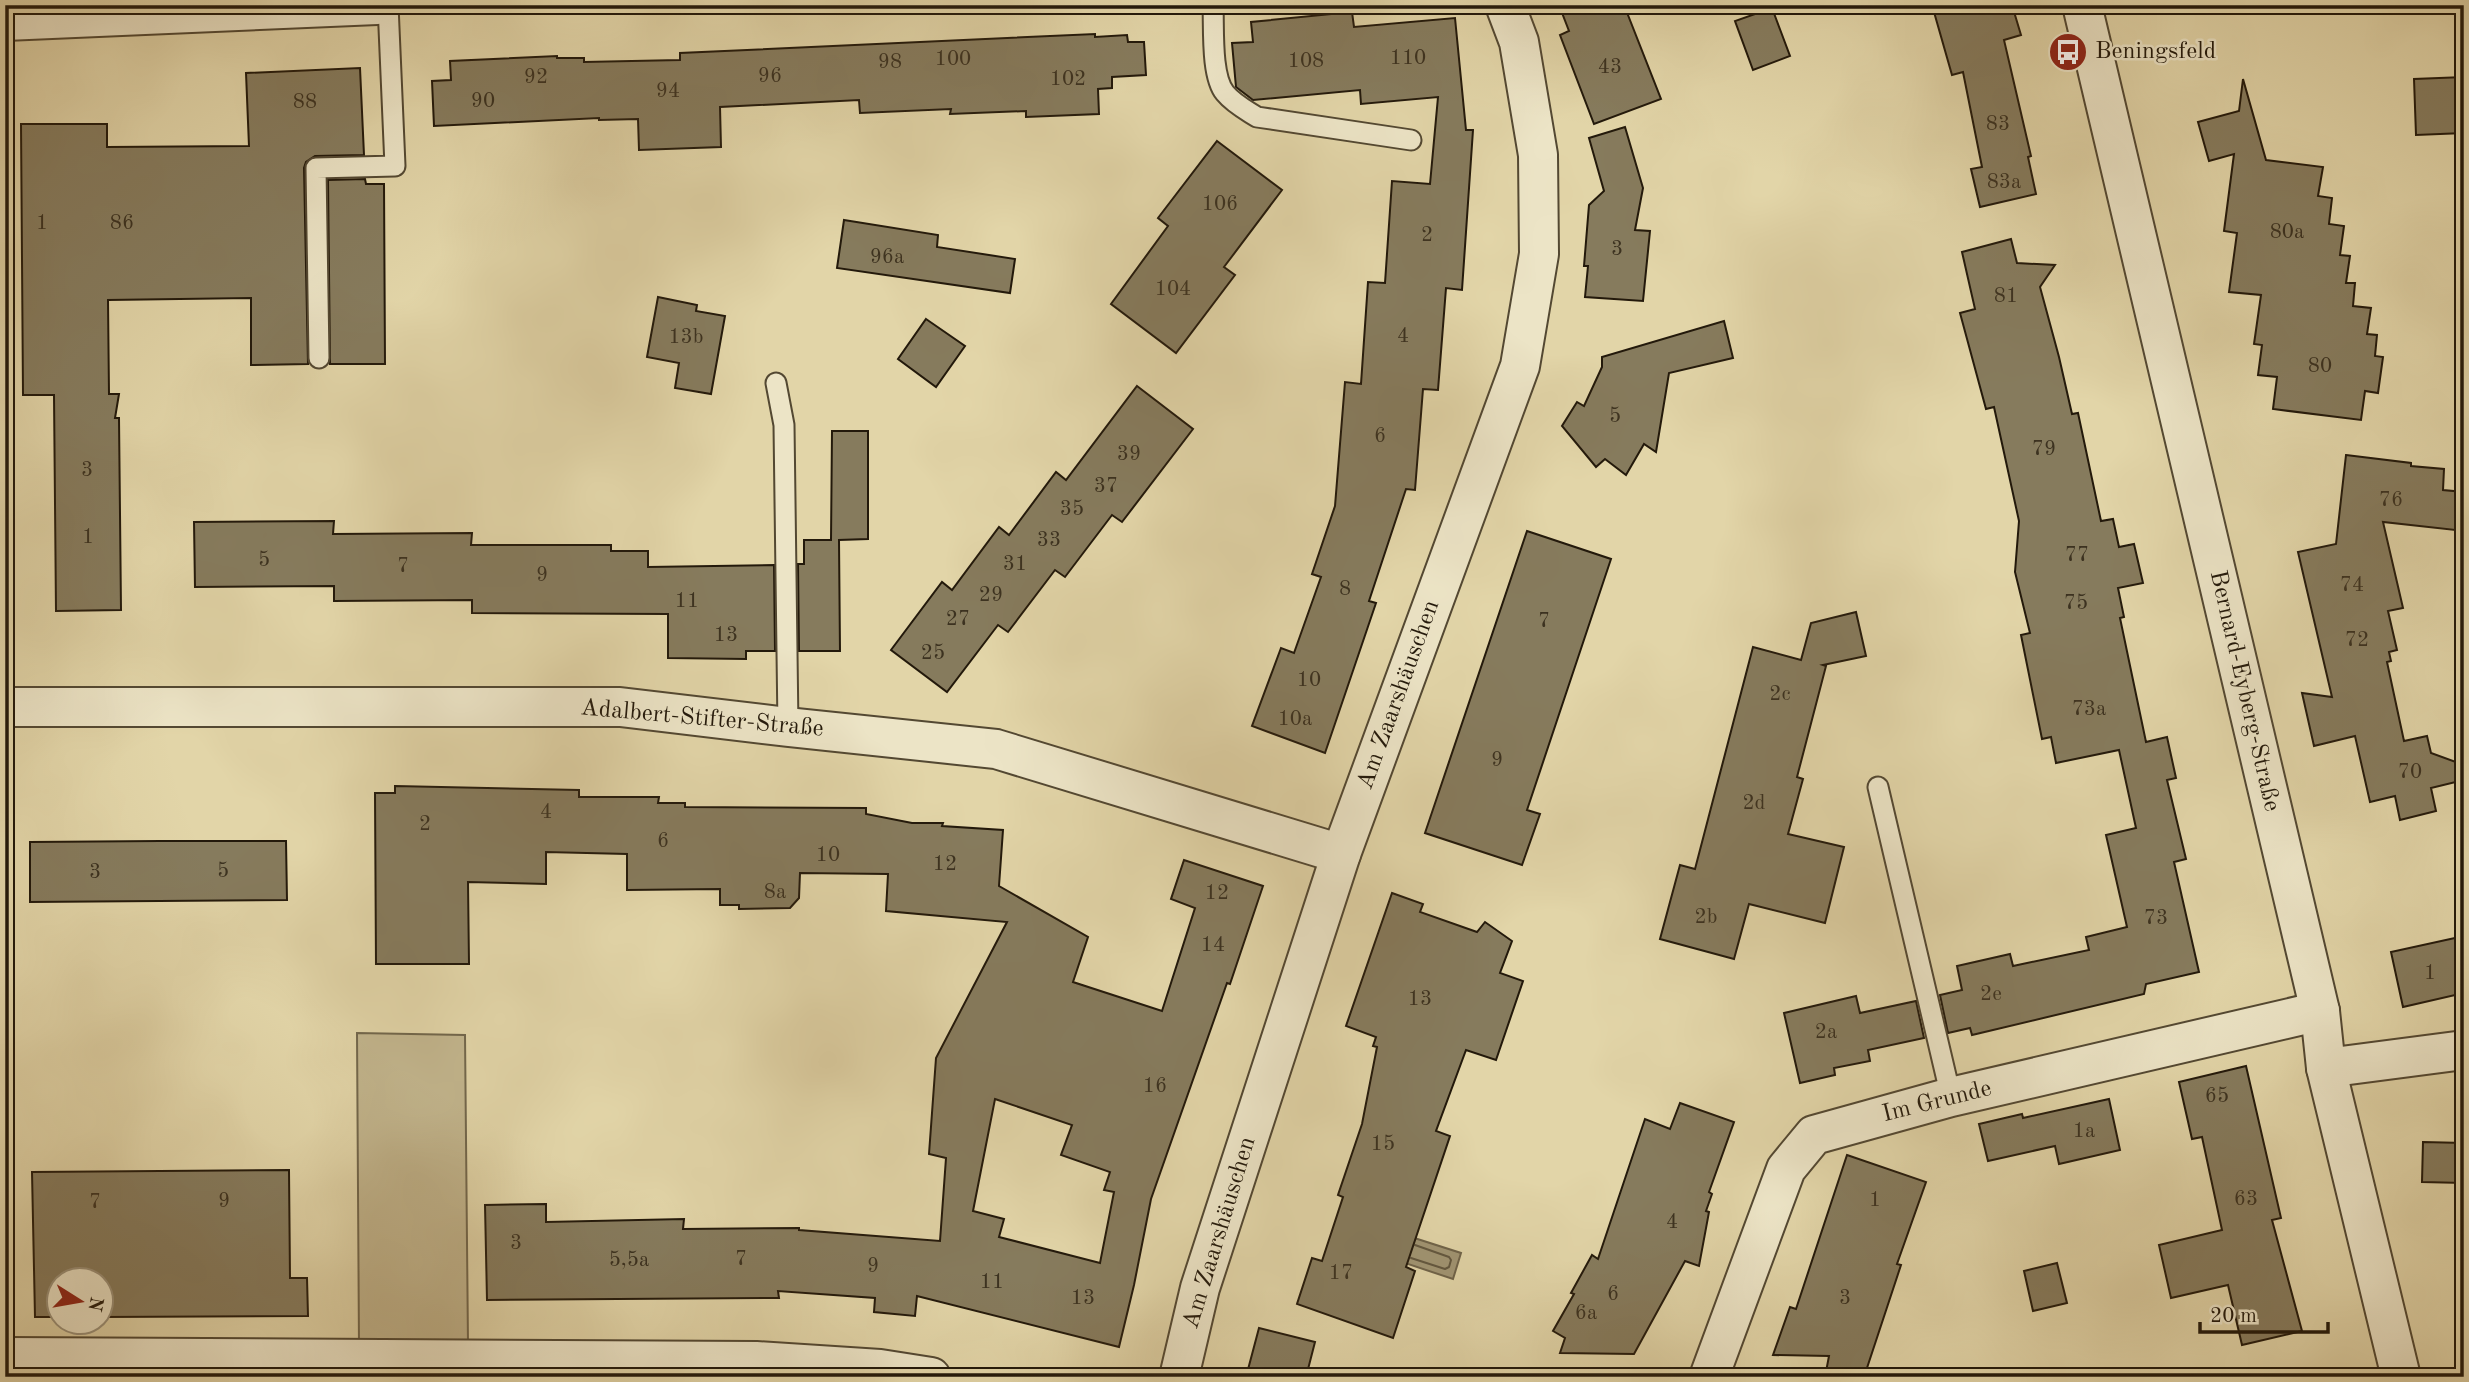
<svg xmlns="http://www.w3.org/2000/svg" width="2469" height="1382" viewBox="0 0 2469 1382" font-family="'Old Standard TT',serif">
<rect width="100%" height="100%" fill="#e2d5a8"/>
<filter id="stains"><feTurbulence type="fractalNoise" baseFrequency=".00286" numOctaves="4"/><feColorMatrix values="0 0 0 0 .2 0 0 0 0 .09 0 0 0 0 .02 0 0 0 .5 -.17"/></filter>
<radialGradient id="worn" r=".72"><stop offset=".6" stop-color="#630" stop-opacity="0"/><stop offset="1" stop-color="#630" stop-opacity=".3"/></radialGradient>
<polygon fill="#c2b58d" stroke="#72674c" stroke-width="2" points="357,1033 465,1035 468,1345 359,1346"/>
<polygon fill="#a19573" stroke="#6f6349" stroke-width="2" points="1405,1235 1461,1253 1453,1279 1396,1260"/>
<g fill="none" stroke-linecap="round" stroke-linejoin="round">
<polyline stroke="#62573f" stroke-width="2" points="1411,1258 1445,1269 1449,1267 1451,1260 1449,1257 1415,1245"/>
</g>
<g fill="#867b5d" stroke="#23190b" stroke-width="2" fill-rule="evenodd">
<polygon points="1559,5 1624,5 1661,99 1594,124 1560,35 1569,31"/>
<polygon points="1932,5 2012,5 2021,35 2004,40 2031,156 2028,157 2036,194 1980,207 1971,169 1982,167 1963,72 1952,75"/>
<polygon points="1772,8 1790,56 1753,70 1735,21"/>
<polygon points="1352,12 1354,27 1455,18 1466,130 1473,130 1462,290 1446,288 1438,390 1423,389 1415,490 1406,489 1369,601 1376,603 1325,753 1252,726 1281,648 1294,653 1321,577 1312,574 1335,506 1345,382 1361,384 1368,282 1385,283 1392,181 1430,184 1438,97 1361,104 1360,90 1253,100 1236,87 1232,43 1253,42 1251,22"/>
<polygon points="1095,34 1095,37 1127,35 1128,42 1144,42 1146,75 1112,77 1112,88 1098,89 1099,114 1026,117 1026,111 950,114 951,109 860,113 859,100 720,107 721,147 639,150 638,119 599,120 599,118 434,126 432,81 451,80 450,61 557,56 557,58 584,58 584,62 680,60 680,53"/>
<polygon points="360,68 364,155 315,156 306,162 304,168 308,364 251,365 251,298 108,300 109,394 119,394 115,418 119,418 121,610 56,611 54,395 23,395 21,124 107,124 107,147 249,146 246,73"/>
<polygon points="2464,77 2464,133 2416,135 2414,79"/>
<polygon points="2243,79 2266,160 2323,167 2318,196 2332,198 2329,224 2344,226 2340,255 2350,256 2346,283 2355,283 2353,306 2371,308 2367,334 2377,335 2375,356 2383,357 2378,393 2365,391 2361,420 2273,409 2277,377 2258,375 2262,345 2254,344 2261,295 2229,292 2237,233 2224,231 2234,154 2209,161 2198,122 2239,111"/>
<polygon points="1625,127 1643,188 1635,230 1650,231 1643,301 1585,297 1588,266 1584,266 1589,205 1604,191 1589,138"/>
<polygon points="1217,141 1282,190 1224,267 1235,275 1176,353 1111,304 1168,226 1158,218"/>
<polygon points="365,179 366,184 384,184 385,364 330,364 328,180"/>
<polygon points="844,220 938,235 937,247 1015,259 1010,293 837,268"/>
<polygon points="2011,239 2017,263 2055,265 2040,287 2059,357 2072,414 2078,413 2101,521 2113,519 2119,547 2134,544 2143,583 2118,588 2124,617 2120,618 2146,742 2167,737 2176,778 2167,780 2186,859 2174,862 2199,972 2146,984 2144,994 1972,1035 1970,1028 1948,1033 1940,995 1962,990 1957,966 2010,954 2013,966 2089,950 2086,937 2127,927 2106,835 2136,828 2119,750 2056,763 2051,737 2042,739 2021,635 2030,633 2015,572 2019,521 1994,407 1986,409 1960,313 1975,309 1962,252"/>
<polygon points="658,297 697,305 696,311 725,316 711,394 675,388 679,363 647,357"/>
<polygon points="926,319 965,346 936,387 898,359"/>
<polygon points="1724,321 1733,358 1669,373 1656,452 1644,444 1626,475 1605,459 1596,467 1562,426 1577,402 1584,406 1602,367 1602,357"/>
<polygon points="1137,386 1193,429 1122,522 1112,515 1065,577 1055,570 1008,632 998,625 947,692 891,650 942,582 952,590 999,527 1009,535 1056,472 1066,480"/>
<polygon points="832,431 868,431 868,539 839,540 840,651 799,651 798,564 804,564 804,540 831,540"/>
<polygon points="2346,455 2411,463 2411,466 2444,469 2443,490 2464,492 2464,531 2383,522 2403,608 2388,611 2397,650 2389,652 2391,661 2387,662 2404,741 2427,736 2431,753 2464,765 2464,780 2431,788 2436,811 2400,820 2395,796 2370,802 2355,736 2314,746 2302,693 2332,697 2298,552 2336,544"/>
<polygon points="334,521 333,534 472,533 471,545 611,545 611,551 648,551 648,567 774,565 775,651 746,651 746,659 668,658 668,614 472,613 472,600 334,601 334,586 195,587 194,522"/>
<polygon points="1527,531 1611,559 1527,810 1540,814 1522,865 1425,833"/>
<polygon points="1856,612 1866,656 1823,665 1826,666 1797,777 1803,779 1788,834 1844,847 1825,923 1749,904 1734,959 1660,939 1680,865 1695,869 1753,647 1801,660 1811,623"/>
<path d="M 395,786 L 579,790 L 579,797 L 659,797 L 658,803 L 685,803 L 685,807 L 866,808 L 866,814 L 912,823 L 943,823 L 942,826 L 1003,830 L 999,886 L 1088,937 L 1073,982 L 1162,1011 L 1195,908 L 1171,899 L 1184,860 L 1263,886 L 1230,984 L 1227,983 L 1151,1199 L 1134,1285 L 1119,1347 L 917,1296 L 915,1316 L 874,1312 L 875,1298 L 778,1291 L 779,1298 L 487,1300 L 485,1205 L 546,1204 L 546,1222 L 684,1219 L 683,1229 L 799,1228 L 799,1230 L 940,1241 L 946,1158 L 929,1154 L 936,1058 L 1007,922 L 886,911 L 888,874 L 800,873 L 799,898 L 790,908 L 739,909 L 739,905 L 720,905 L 720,889 L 627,890 L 627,854 L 546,852 L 546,884 L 468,882 L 469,964 L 376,964 L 375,793 L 395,793 ZM 995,1099 L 1072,1125 L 1061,1155 L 1110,1172 L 1104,1190 L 1114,1192 L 1100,1263 L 999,1237 L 1004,1219 L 973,1211 Z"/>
<polygon points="160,841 286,841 287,900 30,902 30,842"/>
<polygon points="1392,893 1423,904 1420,912 1477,932 1485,922 1512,941 1500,973 1523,981 1496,1060 1466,1050 1436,1131 1450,1136 1406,1267 1415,1271 1393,1338 1297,1304 1312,1258 1322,1261 1343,1197 1338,1195 1362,1124 1377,1047 1373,1046 1376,1037 1346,1026"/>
<polygon points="2464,936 2464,993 2403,1007 2391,952"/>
<polygon points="1856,996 1860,1013 1916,1001 1924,1038 1868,1050 1870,1061 1834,1068 1835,1075 1800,1083 1784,1013"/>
<polygon points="2246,1066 2281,1218 2272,1220 2302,1331 2242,1345 2228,1285 2171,1298 2159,1245 2222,1230 2202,1137 2192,1139 2179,1082"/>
<polygon points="2109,1099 2120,1150 2059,1164 2055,1146 1988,1161 1979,1124 2022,1114 2023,1118"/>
<polygon points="1680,1103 1734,1122 1709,1192 1712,1194 1706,1211 1709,1212 1699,1266 1685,1261 1634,1354 1560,1353 1565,1338 1553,1331 1574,1294 1571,1293 1592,1255 1598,1259 1645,1119 1670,1129"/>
<polygon points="2423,1142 2464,1143 2464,1183 2422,1182"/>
<polygon points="1847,1155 1926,1182 1897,1264 1901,1265 1864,1377 1825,1377 1829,1356 1773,1355 1790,1307 1796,1309"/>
<polygon points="289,1170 290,1278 307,1278 308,1316 102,1317 102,1280 60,1280 60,1317 35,1317 32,1172"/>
<polygon points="2057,1263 2067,1303 2033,1311 2024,1271"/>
<polygon points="1259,1328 1315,1342 1306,1377 1246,1377"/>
</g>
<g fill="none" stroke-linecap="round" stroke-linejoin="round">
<defs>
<g id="service">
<path d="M 1213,5 C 1214,29 1211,76 1225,93 C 1234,104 1246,110 1257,117 L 1411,140"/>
<polyline points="319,358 316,168 395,166 388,5"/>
<polyline points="776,383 784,425 788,727"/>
<polyline points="1878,787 1951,1097"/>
</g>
<g id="minor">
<polyline points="5,707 620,707 788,727 996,749 1341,854"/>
<polyline points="2326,1068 2464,1050"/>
<polyline points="5,1357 756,1361 880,1369 931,1377"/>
<polyline points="1179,1377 1200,1288 1341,854 1520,366 1539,254 1538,155 1519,42 1505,5"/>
<polyline points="1709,1377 1786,1169 1814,1135 1951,1097 2320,1011"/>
</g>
<g id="tertiary">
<polyline points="2082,5 2320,1011 2326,1068 2401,1377"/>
<polyline points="5,21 377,5"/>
</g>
</defs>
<use href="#service" stroke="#534832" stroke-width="23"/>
<use href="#minor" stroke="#534832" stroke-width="42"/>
<use href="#tertiary" stroke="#534832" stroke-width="42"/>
<use href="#service" stroke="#ece4c6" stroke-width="19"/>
<use href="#minor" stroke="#ece4c6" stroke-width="38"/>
<use href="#tertiary" stroke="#ece4c6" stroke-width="38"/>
</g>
<defs>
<symbol id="bus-disc" viewBox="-11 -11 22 22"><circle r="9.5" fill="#8f2418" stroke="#ece4c6"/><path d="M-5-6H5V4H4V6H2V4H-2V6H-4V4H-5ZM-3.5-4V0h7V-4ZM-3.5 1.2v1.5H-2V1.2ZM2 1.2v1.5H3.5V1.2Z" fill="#fff"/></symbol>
</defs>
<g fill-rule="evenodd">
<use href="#bus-disc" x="2046" y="30" width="44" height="44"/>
</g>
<g text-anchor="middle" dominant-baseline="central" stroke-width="5" stroke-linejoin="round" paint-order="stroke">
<g font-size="21" fill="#3c3220">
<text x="1408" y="58">110</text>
<text x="953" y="59">100</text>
<text x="1306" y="61">108</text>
<text x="890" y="62">98</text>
<text x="1610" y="67">43</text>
<text x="770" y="76">96</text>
<text x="536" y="77">92</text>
<text x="1068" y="79">102</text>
<text x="668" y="91">94</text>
<text x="483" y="101">90</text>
<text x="305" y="102">88</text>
<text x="1998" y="124">83</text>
<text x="2004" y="182">83a</text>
<text x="1220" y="204">106</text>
<text x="42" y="223">1</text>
<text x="122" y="223">86</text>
<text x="2287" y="232">80a</text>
<text x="1427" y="235">2</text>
<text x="1617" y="249">3</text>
<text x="887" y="257">96a</text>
<text x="1173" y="289">104</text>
<text x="2006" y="296">81</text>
<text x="1403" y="336">4</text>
<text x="686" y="337">13b</text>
<text x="2320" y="366">80</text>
<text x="1615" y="416">5</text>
<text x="1380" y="436">6</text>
<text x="2044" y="449">79</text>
<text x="1129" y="454">39</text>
<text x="87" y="470">3</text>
<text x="1106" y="486">37</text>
<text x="2391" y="500">76</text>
<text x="1072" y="509">35</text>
<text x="88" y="537">1</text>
<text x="1049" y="540">33</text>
<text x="2077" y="555">77</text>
<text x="264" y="560">5</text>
<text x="1015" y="564">31</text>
<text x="403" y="566">7</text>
<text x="542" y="575">9</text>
<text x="2352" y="585">74</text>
<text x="1345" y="589">8</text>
<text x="991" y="595">29</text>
<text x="687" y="601">11</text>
<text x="2076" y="603">75</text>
<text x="958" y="619">27</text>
<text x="1544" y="621">7</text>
<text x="726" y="635">13</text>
<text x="2357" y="640">72</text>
<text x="933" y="653">25</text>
<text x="1309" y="680">10</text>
<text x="1780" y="694">2c</text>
<text x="2089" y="709">73a</text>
<text x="1295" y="719">10a</text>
<text x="1497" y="760">9</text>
<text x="2410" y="772">70</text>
<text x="1754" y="803">2d</text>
<text x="546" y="812">4</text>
<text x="425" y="824">2</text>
<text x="663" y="841">6</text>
<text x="828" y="855">10</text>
<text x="945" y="864">12</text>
<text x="223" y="871">5</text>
<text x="95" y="872">3</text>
<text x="775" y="892">8a</text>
<text x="1217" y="893">12</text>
<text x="1706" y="917">2b</text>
<text x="2156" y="918">73</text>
<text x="1213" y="945">14</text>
<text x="2430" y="973">1</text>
<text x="1991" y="994">2e</text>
<text x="1420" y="999">13</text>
<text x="1826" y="1032">2a</text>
<text x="1155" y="1086">16</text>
<text x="2217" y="1096">65</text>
<text x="2084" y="1131">1a</text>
<text x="1383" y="1144">15</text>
<text x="2246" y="1199">63</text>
<text x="1875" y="1200">1</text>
<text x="224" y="1201">9</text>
<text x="95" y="1202">7</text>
<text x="1672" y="1222">4</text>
<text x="516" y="1243">3</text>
<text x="741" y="1259">7</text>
<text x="629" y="1260">5,5a</text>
<text x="873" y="1266">9</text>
<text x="1341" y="1273">17</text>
<text x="992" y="1282">11</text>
<text x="1613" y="1294">6</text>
<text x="1083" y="1298">13</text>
<text x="1845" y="1298">3</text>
<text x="1586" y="1313">6a</text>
</g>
<g font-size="24" fill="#23190b" stroke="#ece4c6" text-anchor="start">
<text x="2095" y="52">Beningsfeld</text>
</g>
<g font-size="24" fill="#23190b" stroke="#ece4c6">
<text transform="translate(2244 691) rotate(77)">Bernard-Eyberg-Straße</text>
<text transform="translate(1399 695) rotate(-70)">Am Zaarshäuschen</text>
<text transform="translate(702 719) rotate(5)">Adalbert-Stifter-Straße</text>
<text transform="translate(1937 1102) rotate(-14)">Im Grunde</text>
<text transform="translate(1220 1233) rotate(-73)">Am Zaarshäuschen</text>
</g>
</g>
<rect width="2469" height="1382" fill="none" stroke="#e2d5a8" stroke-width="28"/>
<rect x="7" y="7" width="2455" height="1368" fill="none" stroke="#23190b" stroke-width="3.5"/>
<rect x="14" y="14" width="2441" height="1354" fill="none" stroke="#23190b" stroke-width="2"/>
<g transform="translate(80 1301) rotate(101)"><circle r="33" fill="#ece4c6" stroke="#9c937b" stroke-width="2"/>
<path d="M0-5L12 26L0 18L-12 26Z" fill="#8f2418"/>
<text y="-10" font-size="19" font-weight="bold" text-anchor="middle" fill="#23190b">N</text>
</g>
<path d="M2200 1322v10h128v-10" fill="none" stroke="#23190b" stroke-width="3.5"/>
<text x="2210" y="1322" font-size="21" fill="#23190b" stroke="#ece4c6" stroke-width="5" paint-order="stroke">20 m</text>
<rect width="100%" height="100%" filter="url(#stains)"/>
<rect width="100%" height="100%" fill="url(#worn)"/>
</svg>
